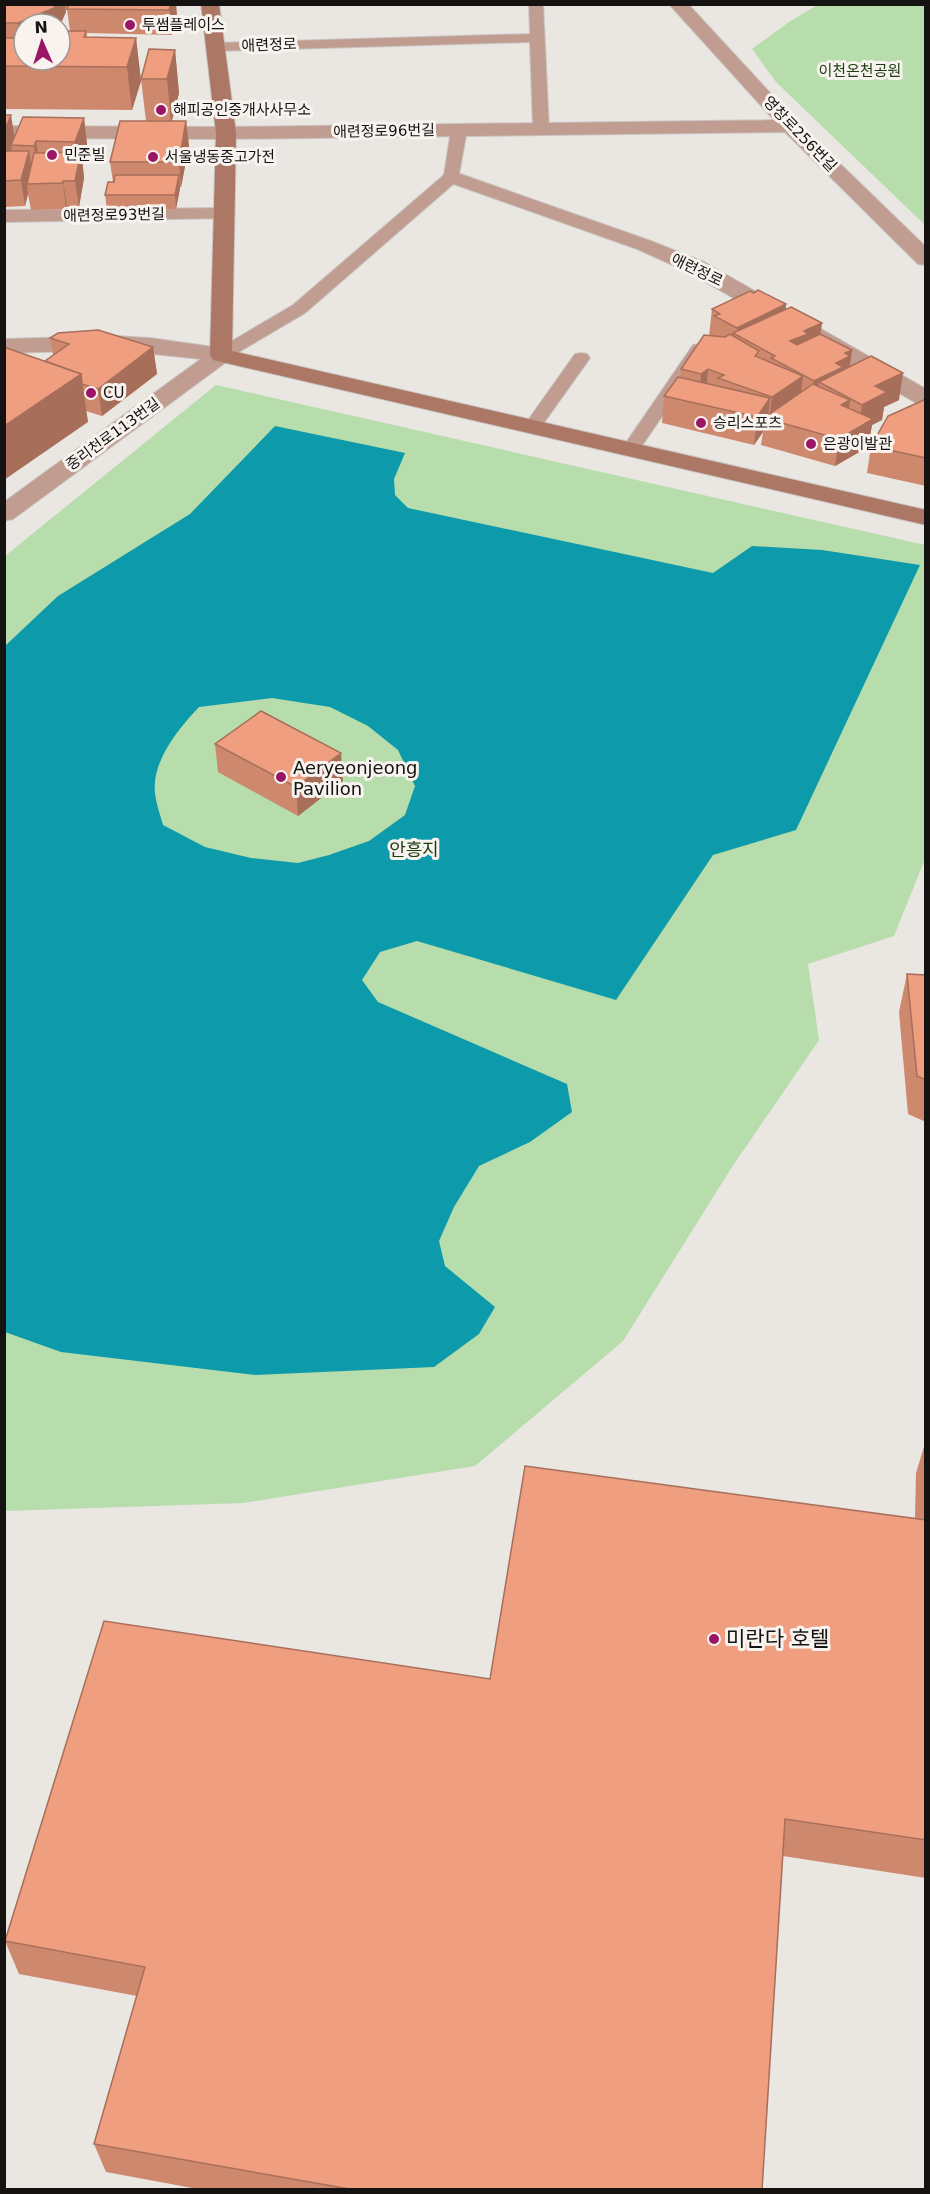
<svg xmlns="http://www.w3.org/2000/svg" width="930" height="2194" viewBox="0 0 930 2194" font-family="'DejaVu Sans','Noto Sans KR',sans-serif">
<rect width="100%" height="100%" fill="#eae6e1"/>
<g fill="#b6ddab">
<polygon points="819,4 925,5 925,225 776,82 752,49 789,22"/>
<polygon points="216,385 925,545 925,859 894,936 808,964 819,1040 732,1167 623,1341 475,1466 243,1503 5,1511 5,556"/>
</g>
<path fill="#0d9aab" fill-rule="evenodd" d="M 275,426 L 405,453 L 394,479 L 395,495 L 408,508 L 713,573 L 752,546 L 822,550 L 920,565 L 796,830 L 713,855 L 616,1000 L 417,941 L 380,952 L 362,980 L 378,1002 L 567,1084 L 572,1112 L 530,1142 L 479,1166 L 454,1207 L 439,1241 L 445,1266 L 495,1307 L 479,1334 L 434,1367 L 255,1375 L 61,1352 L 5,1332 L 5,646 L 58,596 L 190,514 ZM 272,698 L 330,707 L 368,726 L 398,750 L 415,786 L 405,815 L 369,841 L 329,855 L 298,863 L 251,858 L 205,847 L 163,825 C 160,814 156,803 155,793 C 151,762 179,728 199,707 Z"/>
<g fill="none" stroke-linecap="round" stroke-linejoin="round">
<defs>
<g id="lane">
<polygon points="529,4 543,4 549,129 541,134 533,129 530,42 216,51 209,47 216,43 530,34"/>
<polygon points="459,125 467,130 458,180 305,313 227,359 215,359 212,355 215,351 293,305 444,175 451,130"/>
<polygon points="699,344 705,345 708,349 639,450 637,454 623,454 621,450 693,345"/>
<polygon points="581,353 587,354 590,358 538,431 526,431 523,427 526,423 575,354"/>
</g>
<g id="street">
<polygon points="669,4 688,4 797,122 926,247 926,265 918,264 785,132 226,139 4,138 4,126 226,127 774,120"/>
<polygon points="452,171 651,241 704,262 926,389 926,406 918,404 688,272 637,249 445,181 442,177 445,173"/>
<polygon points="224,208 231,210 234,214 231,218 4,222 4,210"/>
<polygon points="115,336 150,338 221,348 229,350 232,355 229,360 13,519 4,521 4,502 201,359 115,350 4,353 4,339"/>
</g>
<polygon id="secondary" points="201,4 219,4 236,133 232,351 926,510 926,525 213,360 210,355 216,133"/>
</defs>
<use href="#lane" stroke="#c8c4c0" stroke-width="2"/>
<use href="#street" stroke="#c8c4c0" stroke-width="2"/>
<use href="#secondary" stroke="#c8c4c0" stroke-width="2"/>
<use href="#lane" fill="#c19c90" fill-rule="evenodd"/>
<use href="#street" fill="#c19c90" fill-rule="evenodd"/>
<use href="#secondary" fill="#ad7766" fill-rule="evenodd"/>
</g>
<g fill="#ce886e" fill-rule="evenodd">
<path d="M 4,4 L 176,4 L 177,17 L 172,35 L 87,33 L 87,37 L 136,38 L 141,81 L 132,110 L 4,109 ZM 67,9 L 70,31 L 24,60 L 66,12 L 66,10 Z"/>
<polygon points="175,50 179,93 172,121 186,121 189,146 181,187 180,187 176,209 107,209 105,195 113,182 110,162 146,121 141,79"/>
<polygon points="4,115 15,137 84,118 87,144 82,158 84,178 79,207 67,207 66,209 31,210 28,194 25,206 4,207"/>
<polygon points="786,304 786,309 822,323 820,334 852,350 850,367 899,400 884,407 882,420 872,425 868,447 835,466 761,445 763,432 754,445 662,423 664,396 680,378 681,369 709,336 712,309"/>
<polygon points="50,338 153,347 157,374 102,416 86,411 88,422 45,361 53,355"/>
<polygon points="926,399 926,486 867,473 871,446"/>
<polygon points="215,744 343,781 298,816 218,772"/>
<polygon points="907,974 926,975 926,1122 908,1114 899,1012"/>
<polygon points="926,1440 926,1878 783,1856 762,2190 203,2190 106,2172 94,2144 137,1996 19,1974 5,1941 490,1679 915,1518 916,1473"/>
</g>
<g fill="#a76f5a">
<polygon points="56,4 65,4 66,12 60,26 60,24 24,24 24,46 22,47 18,23"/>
<polygon points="169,4 176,4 177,17 172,35"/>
<polygon points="136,38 141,81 132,110 127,67"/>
<polygon points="175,50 179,93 171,123 167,79"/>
<polygon points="11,115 15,140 11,145 12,149 6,163 4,152 4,132"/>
<polygon points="84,118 87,144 82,158 84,178 79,207 75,181 78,167 75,142"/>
<polygon points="186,121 189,146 181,187 179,162"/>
<polygon points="36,141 40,167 38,171 34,146"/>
<polygon points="29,151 33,177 27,184 28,194 25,206 21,180"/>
<polygon points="179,175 180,189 176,209 175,195"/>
<polygon points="63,181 67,207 66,209 63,183"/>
<polygon points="786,304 783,331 737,335 737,328"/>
<polygon points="822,323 818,350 804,360 790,341 804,331"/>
<polygon points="153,347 157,374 102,416 98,389"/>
<polygon points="852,350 848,377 832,390 819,382 815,406 811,408 814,381 845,353"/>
<polygon points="708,369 706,396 699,401 701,374"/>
<polygon points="903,373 899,400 884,407 882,420 872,425 868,447 835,466 839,439 858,428 862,405 875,386"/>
<polygon points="81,374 88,422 4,480 4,426"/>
<polygon points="803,376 800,403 769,419 772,397"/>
<polygon points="770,398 768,419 764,418 763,432 754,445 757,417"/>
<polygon points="850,400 846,428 841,405"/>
<polygon points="341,753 343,781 298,816 296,787"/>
</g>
<g fill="#ef9e80" stroke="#a76f5a" stroke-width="1.5">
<polygon points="56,4 54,8 18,23 4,23 4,5"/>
<polygon points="69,4 171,4 169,10 67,9"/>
<polygon points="60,31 86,31 84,37 136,38 127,67 4,66 4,38 24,38 24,60 60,60"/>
<polygon points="149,49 175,50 167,79 141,79"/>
<polygon points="4,115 11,115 4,132"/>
<polygon points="23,117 84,118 75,142 36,141 34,146 11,145"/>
<polygon points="120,121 186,121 179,162 110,162"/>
<polygon points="4,151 29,151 21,180 4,181"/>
<polygon points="81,152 75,181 63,181 63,183 27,184 34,153"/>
<polygon points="115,175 179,175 175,195 105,195 108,182 114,182"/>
<polygon points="758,290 786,304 737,328 714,316 720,314 712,309 750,291 754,293"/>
<polygon points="791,307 822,323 804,331 808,334 790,341 797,345 820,334 852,350 845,353 850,356 836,363 843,367 814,381 771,358 775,356 733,333"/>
<polygon points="98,330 153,347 98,389 82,384 81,374 45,361 69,344 50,338 58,333"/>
<polygon points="730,334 759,351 755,356 803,376 772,397 718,378 724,375 708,369 701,374 681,369 704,335 725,337"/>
<polygon points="4,347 81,374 4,426"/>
<polygon points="871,356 903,373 875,386 887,392 862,405 819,382"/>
<polygon points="678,377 770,398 757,417 664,396"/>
<polygon points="813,384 850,400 841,405 873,419 839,439 764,418"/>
<polygon points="926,399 926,458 871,446 888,416"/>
<polygon points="261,711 341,753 296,787 215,744"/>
<polygon points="907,974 926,975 926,1080 917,1076"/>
<polygon points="525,1466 926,1520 926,1840 785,1819 762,2190 355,2190 94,2144 145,1967 5,1941 104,1621 490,1679"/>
</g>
<g fill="#9b1566" stroke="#f8f3ee" stroke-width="2">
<circle cx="130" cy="25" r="6"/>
<circle cx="161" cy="110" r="6"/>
<circle cx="52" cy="155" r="6"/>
<circle cx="153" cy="157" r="6"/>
<circle cx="91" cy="393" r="6"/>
<circle cx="701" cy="423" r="6"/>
<circle cx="811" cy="444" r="6"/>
<circle cx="281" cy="777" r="6"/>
<circle cx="714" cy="1639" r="6"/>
</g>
<g text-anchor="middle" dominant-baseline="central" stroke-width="6" stroke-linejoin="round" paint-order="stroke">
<g font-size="15" fill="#141311" stroke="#f8f3ee" text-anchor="start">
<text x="142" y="25">투썸플레이스</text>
<text x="173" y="110">해피공인중개사사무소</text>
<text x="64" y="155">민준빌</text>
<text x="165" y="157">서울냉동중고가전</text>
<text x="103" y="393">CU</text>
<text x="713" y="423">승리스포츠</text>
<text x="823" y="444">은광이발관</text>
</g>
<g font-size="15" fill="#141311" stroke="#f8f3ee">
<text transform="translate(269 45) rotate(-2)">애련정로</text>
<text transform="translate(384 131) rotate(-1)">애련정로96번길</text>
<text transform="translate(800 134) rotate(46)">영창로256번길</text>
<text transform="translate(114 215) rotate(-1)">애련정로93번길</text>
<text transform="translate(697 270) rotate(26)">애련정로</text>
<text transform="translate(113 434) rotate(-36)">중리천로113번길</text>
</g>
<g font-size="15" fill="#1a3c0f" stroke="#f8f3ee">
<text x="860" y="71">이천온천공원</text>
</g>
<g font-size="18" fill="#141311" stroke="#f8f3ee" text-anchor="start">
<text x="293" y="767">Aeryeonjeong<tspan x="293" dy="21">Pavilion</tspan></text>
</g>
<g font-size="18" fill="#1a3c0f" stroke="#f8f3ee">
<text x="414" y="849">안흥지</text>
</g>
<g font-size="21" fill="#141311" stroke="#f8f3ee" text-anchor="start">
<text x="726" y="1639">미란다 호텔</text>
</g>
</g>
<rect width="930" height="2194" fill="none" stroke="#141311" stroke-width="12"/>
<g transform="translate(42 42) rotate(357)"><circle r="28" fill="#f8f3ee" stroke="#9d9996" stroke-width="1.5"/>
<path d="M0-4.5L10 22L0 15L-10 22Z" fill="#9b1566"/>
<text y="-9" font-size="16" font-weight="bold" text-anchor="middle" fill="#141311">N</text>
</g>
</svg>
